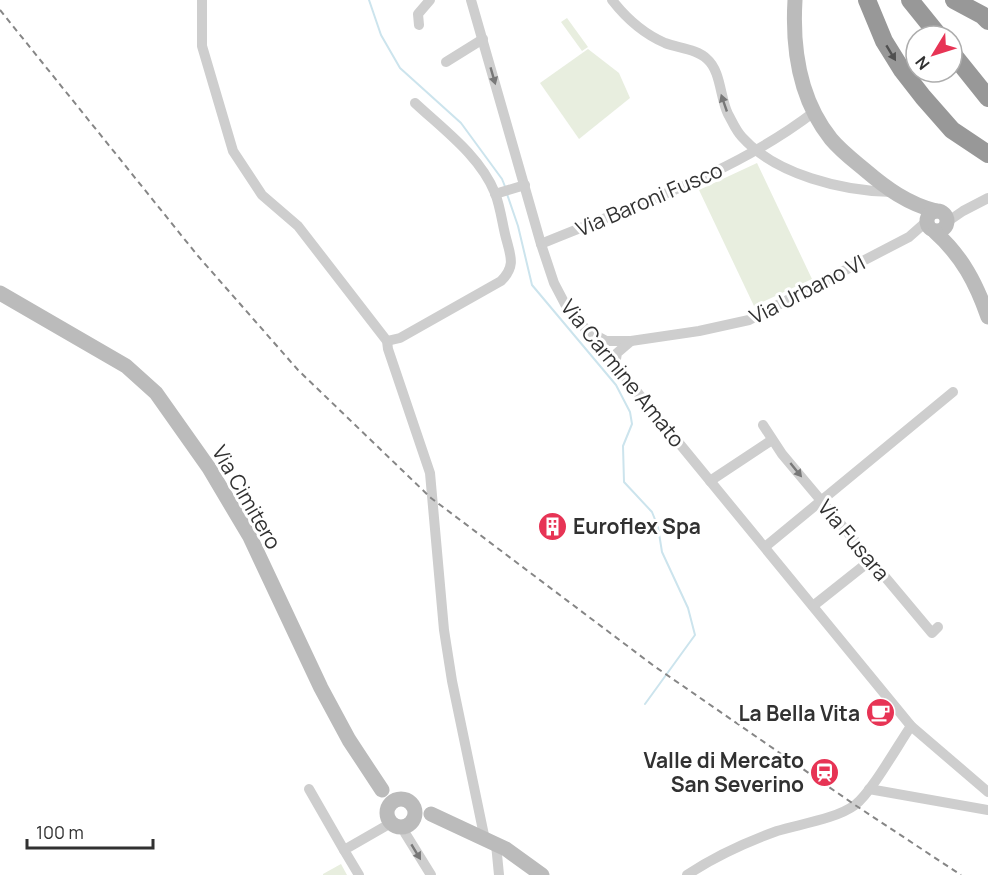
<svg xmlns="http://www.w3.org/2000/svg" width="988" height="875" viewBox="0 0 988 875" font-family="Manrope,sans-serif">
<rect width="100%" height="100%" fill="#fff"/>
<g fill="#e8eedf">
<polygon points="567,18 588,47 582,51 561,22"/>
<polygon points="588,49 619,73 630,98 579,139 540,83"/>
<polygon points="757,163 812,279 754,306 699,190"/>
<polygon points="341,864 347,875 323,875 323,874"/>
</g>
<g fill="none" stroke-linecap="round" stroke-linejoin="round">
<g stroke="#cce4ed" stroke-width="2">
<polyline points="369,0 381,35 400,68 461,123 502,179 506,189"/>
<polyline points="507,194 518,226 532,285 616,385 630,412 632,424 623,446 624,482 652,512 658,527 662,552 688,608 695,635 645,704"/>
</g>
<g stroke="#cecece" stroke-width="10">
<polyline points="202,0 202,46 233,151 262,195 298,226 387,341 388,349 430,473 444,630 452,681 485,840"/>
<polyline points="471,0 541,244 554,283 565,304 911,726 988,792"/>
<path d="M 612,0 C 626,18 644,34 665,43 C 678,48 697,49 707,59 C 721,71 720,98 728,114 C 732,121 736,131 742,137 C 776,175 843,191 892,192"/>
<polyline points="419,25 418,14 430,0"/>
<polyline points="446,62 483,39"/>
<polyline points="495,194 525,185"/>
<polyline points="947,222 963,211 988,198"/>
<path d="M 541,244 C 635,205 733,174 814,112"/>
<polyline points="593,334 606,341 631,341 699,331 749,320 909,237 926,222"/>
<path d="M 387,341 L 400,338 L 501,281 C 517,265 510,255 505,234 C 502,221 500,206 495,193 C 480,156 444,130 415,103"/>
<polyline points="615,365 617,353 631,341"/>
<polyline points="763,425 782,454 932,633 938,627"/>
<polyline points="710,481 772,440"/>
<polyline points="765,547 953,392"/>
<polyline points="813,606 871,560"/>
<polyline points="309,789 344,850"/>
<polyline points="869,789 988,810"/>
<polyline points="404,827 405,833 431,875"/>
<polyline points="496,844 499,875"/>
<polyline points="359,875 344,850 391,823"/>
<path d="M 687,875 C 717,855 744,843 777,831 C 800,824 836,819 855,805 C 871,793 898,745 911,726"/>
</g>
<g stroke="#bbb" stroke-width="15">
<path d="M 795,0 C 792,50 799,99 831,139 C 841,151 853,160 865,170 C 886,188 908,204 936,211"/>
<circle cx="937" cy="221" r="10"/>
<path d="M 935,232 C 962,256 976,283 988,317"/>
<polyline points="0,293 126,366 156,393 209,468 250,537 321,688 349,740 382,790"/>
<circle cx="401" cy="813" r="14"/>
<polyline points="431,814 506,849 542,875"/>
</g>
<g stroke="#989898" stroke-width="18">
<polyline points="867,0 884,41 902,70 923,97 952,130 988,154"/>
<polyline points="910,0 939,36"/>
<polyline points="954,0 982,15 988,21"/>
<polyline points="952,53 988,98"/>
</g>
<polyline stroke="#868686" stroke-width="2" stroke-dasharray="6 4.5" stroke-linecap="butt" points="0,10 198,256 298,370 431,498 654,666 855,805 961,875"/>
</g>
<defs><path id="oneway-solid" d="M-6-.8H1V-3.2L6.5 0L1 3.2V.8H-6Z" transform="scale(1.5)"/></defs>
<use fill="#505050" href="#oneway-solid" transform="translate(891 53) rotate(59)"/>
<g fill="#787878">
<use href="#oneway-solid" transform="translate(493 76) rotate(74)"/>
<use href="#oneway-solid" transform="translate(724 103) rotate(-109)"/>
<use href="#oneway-solid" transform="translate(796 470) rotate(51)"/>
<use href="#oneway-solid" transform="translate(416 852) rotate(59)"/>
</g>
<defs>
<symbol id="building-disc" viewBox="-11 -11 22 22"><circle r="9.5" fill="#e73455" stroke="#fff"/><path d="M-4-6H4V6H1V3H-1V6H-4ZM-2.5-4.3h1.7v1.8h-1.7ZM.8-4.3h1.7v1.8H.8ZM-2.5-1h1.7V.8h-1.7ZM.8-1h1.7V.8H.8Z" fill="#fff"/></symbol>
<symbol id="cafe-disc" viewBox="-11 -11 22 22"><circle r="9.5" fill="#e73455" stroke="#fff"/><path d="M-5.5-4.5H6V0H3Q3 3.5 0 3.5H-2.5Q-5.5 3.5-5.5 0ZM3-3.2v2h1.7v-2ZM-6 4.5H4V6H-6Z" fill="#fff"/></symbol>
<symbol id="station-disc" viewBox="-11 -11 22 22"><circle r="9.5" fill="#e73455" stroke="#fff"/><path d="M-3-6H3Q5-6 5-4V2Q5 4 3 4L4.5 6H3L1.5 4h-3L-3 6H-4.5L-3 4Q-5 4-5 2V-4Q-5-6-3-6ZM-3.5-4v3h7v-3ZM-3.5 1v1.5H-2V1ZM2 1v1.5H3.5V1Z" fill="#fff"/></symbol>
</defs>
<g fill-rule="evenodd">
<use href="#building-disc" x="536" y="510" width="33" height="33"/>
<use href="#cafe-disc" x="864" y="696" width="33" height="33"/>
<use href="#station-disc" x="808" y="756" width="33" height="33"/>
</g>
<g text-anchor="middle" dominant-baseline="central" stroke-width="6" stroke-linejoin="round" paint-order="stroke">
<g font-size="21" fill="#313131" stroke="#fff">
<text transform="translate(649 199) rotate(-23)">Via Baroni Fusco</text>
<text transform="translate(807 289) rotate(-27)">Via Urbano VI</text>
<text transform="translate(623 373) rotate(51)">Via Carmine Amato</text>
<text transform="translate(247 497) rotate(60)">Via Cimitero</text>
<text transform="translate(854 540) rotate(50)">Via Fusara</text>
</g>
<g font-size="21" font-weight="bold" fill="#313131" stroke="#fff" text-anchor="end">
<text x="573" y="526" text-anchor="start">Euroflex Spa</text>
<text x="860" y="713">La Bella Vita</text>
<text x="804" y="760">Valle di Mercato<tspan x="804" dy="24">San Severino</tspan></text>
</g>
</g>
<g transform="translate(934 54) rotate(232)"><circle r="28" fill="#ffffff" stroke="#adadad" stroke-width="1.5"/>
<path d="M0-4.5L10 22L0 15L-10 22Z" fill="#e73455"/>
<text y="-9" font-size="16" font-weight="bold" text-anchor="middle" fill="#313131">N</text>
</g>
<path d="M27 839v9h126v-9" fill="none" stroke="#313131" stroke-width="3"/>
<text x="36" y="839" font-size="18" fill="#313131" stroke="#ffffff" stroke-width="4.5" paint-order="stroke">100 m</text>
</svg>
